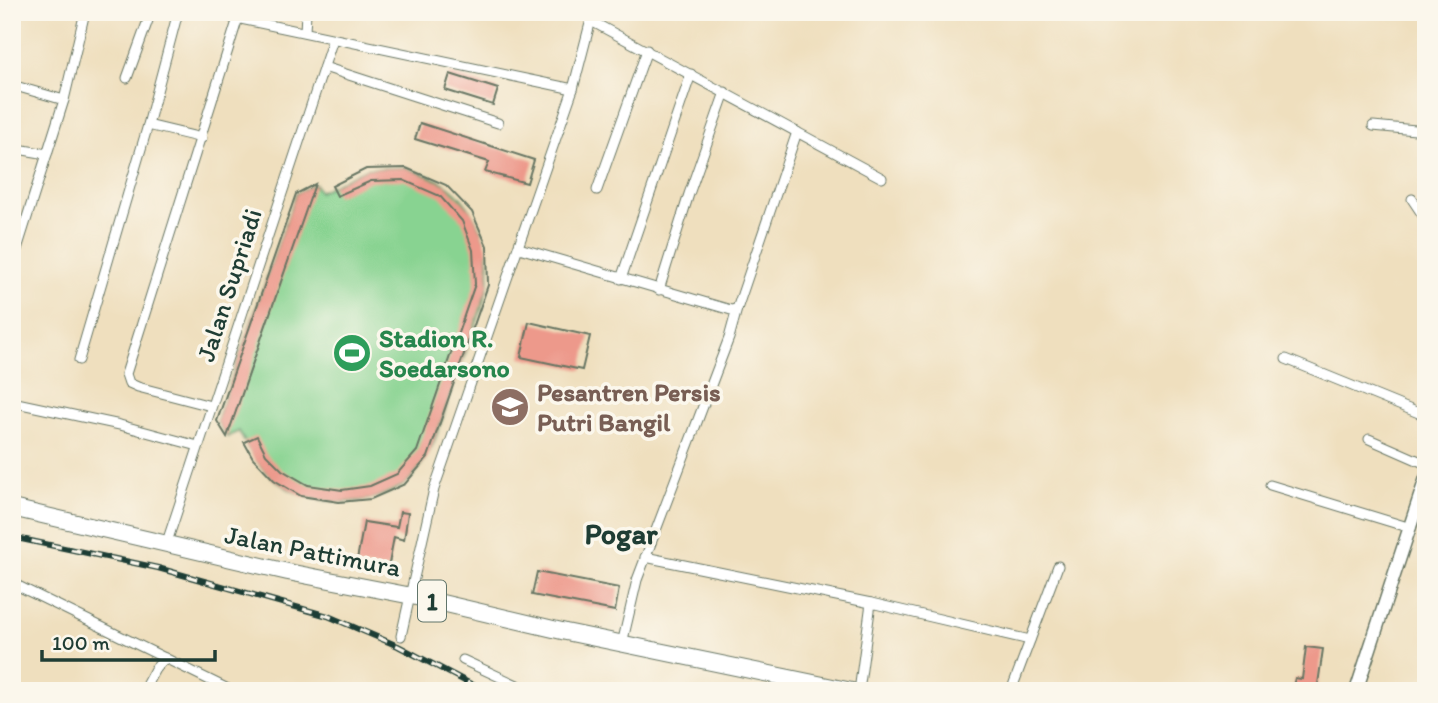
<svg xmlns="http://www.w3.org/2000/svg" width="1438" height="703" viewBox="0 0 1438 703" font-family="Itim,sans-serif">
<rect width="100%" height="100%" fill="#fbf7ec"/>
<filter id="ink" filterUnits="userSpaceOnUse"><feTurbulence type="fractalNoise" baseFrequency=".0143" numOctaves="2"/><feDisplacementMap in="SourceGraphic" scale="14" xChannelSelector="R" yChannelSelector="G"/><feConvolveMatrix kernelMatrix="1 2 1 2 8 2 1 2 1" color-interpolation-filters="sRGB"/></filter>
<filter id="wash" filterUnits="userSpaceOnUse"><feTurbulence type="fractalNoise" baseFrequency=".00686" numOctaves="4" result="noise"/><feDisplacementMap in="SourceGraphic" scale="28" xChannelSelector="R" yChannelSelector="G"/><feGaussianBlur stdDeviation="1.57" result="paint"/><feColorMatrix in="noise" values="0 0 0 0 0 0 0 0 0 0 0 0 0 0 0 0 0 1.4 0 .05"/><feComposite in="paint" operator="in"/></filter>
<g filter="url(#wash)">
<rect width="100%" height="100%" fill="#efdfbe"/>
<path fill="#88d391" stroke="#548862" stroke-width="2" d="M 406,168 C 419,173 434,177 445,184 C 474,203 495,254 487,288 C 480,320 465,352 454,383 C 442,417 434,458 406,483 C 394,493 372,499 357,501 C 299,506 263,482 239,431 L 227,437 L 217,421 L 296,194 L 315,184 L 319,192 L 366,169 Z"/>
<g id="blocks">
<g fill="#ed998b">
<polygon points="450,74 498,89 493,105 445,90"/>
<polygon points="420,123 534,160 527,183 485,172 489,162 415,139"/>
<polygon points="406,168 446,185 472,212 487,246 488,285 428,457 405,484 371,499 339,502 301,496 274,480 253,458 244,442 257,436 266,454 282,470 308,485 342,490 370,486 397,474 417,451 475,284 473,250 462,221 440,196 403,180 371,181 337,196 332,186 366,169"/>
<polygon points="315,184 227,437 217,421 296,194"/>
<polygon points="529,322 590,336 582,370 521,357"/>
<polygon points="400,512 408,513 404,540 394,537 388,569 356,565 364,522 397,527"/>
<polygon points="537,572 619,588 615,611 532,595"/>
<polygon points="1306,647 1323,649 1317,691 1298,691 1299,688 1293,686 1295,678 1302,679"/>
</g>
</g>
</g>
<g filter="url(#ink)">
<use href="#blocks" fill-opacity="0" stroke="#687664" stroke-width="2"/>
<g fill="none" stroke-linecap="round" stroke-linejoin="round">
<defs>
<g id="street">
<polyline points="207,12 573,89"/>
<polyline points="591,21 882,178"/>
<polyline points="305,32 306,12"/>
<polyline points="324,67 498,123"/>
<polyline points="127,78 151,12"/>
<polyline points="12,85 64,100"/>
<polyline points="148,125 202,138"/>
<polyline points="1373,126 1426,131"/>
<polyline points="12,148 47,154"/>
<polyline points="597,190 647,50"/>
<polyline points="1412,199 1426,220"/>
<polyline points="519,248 731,310 737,309"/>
<polyline points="12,265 64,100 85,12"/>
<polyline points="621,279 691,74"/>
<polyline points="659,290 689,194 725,92"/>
<polyline points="1286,359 1426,416"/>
<polyline points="79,360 148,125 178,12"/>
<polyline points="12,402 120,425 198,446"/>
<polyline points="211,406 138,387 129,383 126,374 238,18"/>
<polyline points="1369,439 1426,464"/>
<polyline points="1270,485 1411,528"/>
<polyline points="166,545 333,39"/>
<polyline points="645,557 871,603 1030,640"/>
<polyline points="12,583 232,691"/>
<polyline points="401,636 434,489 573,89 593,12"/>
<polyline points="622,644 637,580 729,338 737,309 797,132"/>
<polyline points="463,660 530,691"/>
<polyline points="143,691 155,669 165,658"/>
<polyline points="859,691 871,603"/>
<polyline points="1011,691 1058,566"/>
</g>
<polyline id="secondary" points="1356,691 1426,478"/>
<polyline id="highway" points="12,508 288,572 412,596 566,632 852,691"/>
</defs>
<use href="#street" stroke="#687664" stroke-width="11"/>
<use href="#secondary" stroke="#687664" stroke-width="15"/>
<use href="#highway" stroke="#687664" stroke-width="18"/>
<use href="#street" stroke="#fff" stroke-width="9"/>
<use href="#secondary" stroke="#fff" stroke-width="12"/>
<use href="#highway" stroke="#fff" stroke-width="16"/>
<defs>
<polyline id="rail" points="12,537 158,568 328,616 398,646 484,691"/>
</defs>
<use href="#rail" stroke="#1f3d34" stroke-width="6"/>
<use href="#rail" stroke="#fbf7ec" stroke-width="3.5" stroke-dasharray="10" stroke-linecap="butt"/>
</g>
</g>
<defs>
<symbol id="stadium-disc" viewBox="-11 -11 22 22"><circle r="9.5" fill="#2e9e5b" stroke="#fbf7ec"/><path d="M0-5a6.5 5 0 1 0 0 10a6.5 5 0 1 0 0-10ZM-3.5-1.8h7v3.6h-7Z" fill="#fff"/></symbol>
<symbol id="school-disc" viewBox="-11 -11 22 22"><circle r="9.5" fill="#8d6e63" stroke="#fbf7ec"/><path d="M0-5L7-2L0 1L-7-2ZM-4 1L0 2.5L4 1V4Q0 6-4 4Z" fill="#fff"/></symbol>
</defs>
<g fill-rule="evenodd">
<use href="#stadium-disc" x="330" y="331" width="44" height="44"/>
<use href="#school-disc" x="488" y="385" width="44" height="44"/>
</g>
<g text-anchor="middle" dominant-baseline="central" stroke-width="7" stroke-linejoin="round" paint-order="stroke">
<rect fill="#fbf7ec" stroke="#61756b" stroke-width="2" x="418" y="580.5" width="28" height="41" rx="5"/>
<g font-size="24" font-weight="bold" fill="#1f3d34">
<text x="432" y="601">1</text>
</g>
<g font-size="26" fill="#1f3d34" stroke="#fbf7ec">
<text transform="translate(229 285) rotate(-72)">Jalan Supriadi</text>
<text transform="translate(313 551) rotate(11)">Jalan Pattimura</text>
</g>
<g font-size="26" font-weight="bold" fill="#27864d" stroke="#fbf7ec" text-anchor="start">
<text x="379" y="338">Stadion R.<tspan x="379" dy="30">Soedarsono</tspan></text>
</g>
<g font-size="26" font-weight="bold" fill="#785e54" stroke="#fbf7ec" text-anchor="start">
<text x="537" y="392">Pesantren Persis<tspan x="537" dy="30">Putri Bangil</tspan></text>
</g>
<g font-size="30" font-weight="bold" fill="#1f3d34" stroke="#fbf7ec">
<text x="621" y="533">Pogar</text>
</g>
</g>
<rect width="1438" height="703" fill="none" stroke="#fbf7ec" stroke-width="42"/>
<path d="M42 650v10h173v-10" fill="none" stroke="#1f3d34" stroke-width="3.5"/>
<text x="52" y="650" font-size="21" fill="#1f3d34" stroke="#fbf7ec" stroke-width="5" paint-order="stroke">100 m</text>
</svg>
